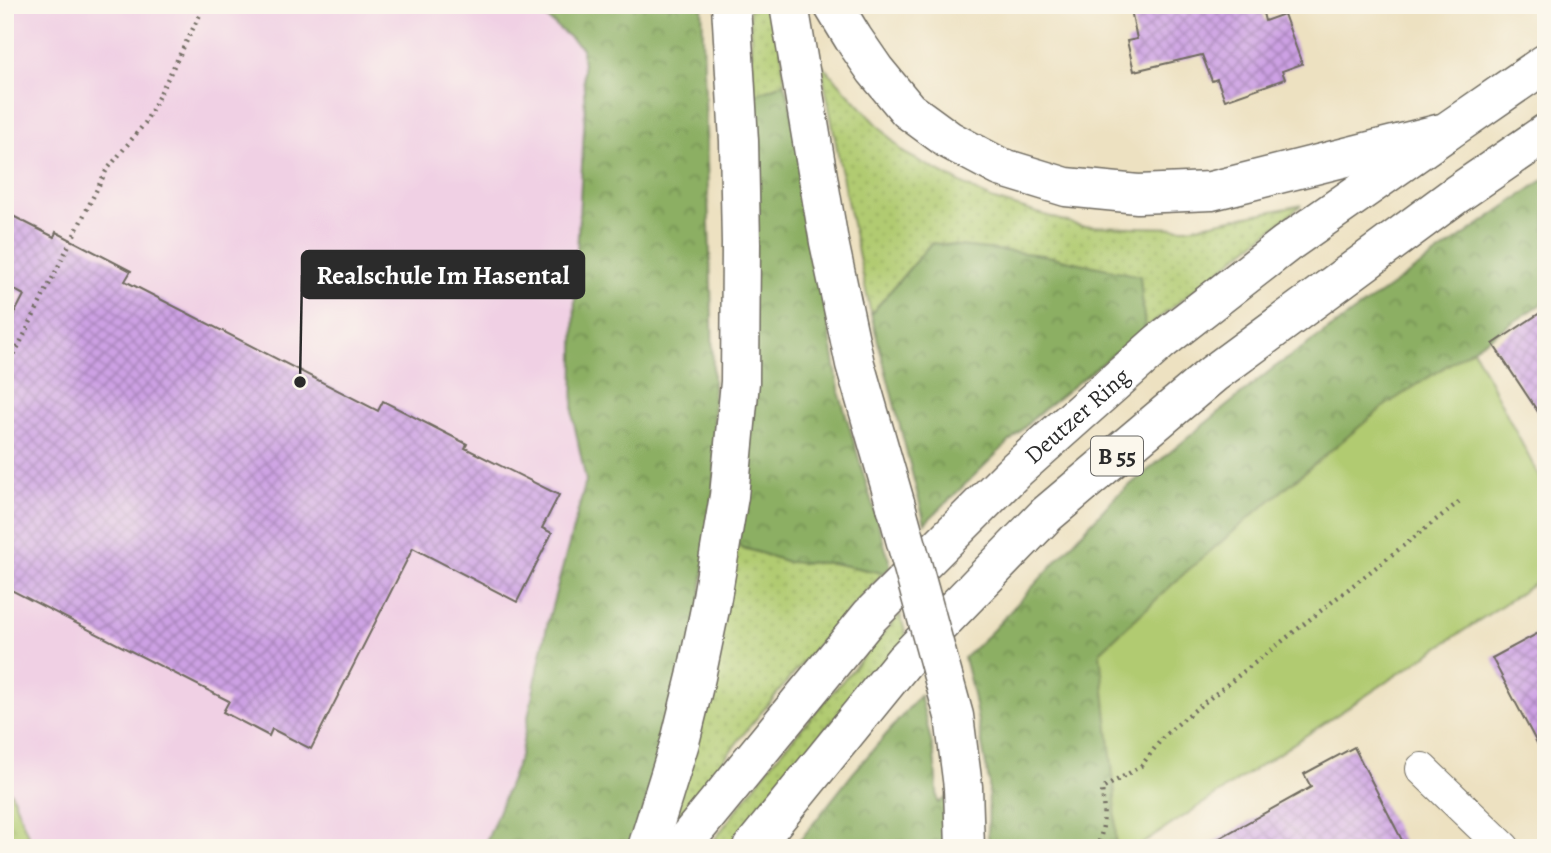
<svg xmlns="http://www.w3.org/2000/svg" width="1551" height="853" viewBox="0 0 1551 853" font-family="Alegreya,serif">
<defs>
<pattern id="grass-dots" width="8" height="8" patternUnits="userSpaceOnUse" patternTransform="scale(1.75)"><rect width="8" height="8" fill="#b1cb71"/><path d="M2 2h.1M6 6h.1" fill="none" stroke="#98ae62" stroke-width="1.8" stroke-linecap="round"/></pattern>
<pattern id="forest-crowns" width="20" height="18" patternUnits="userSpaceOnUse" patternTransform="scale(1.75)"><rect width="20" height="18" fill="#8caf63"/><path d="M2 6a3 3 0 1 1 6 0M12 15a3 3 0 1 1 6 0" fill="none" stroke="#738f52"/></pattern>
<pattern id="park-crowns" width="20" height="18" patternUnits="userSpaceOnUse" patternTransform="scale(1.75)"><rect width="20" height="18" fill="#b1cb71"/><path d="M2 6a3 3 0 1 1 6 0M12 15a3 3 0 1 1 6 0" fill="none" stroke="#98ae62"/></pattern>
<pattern id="building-cross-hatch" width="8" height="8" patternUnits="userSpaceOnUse" patternTransform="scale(1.75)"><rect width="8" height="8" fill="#cda1e4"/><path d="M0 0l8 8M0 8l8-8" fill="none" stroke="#a783b9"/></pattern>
</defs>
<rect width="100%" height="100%" fill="#fbf7ec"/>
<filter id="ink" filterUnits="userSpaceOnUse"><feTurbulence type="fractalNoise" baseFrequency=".0143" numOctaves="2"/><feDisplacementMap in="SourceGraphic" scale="14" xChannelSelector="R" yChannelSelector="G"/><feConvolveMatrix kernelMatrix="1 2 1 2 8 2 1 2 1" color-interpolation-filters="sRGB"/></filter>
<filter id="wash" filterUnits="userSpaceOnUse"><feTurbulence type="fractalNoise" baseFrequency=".00686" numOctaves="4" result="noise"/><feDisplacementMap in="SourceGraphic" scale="28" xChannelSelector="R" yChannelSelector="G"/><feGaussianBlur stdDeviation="1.57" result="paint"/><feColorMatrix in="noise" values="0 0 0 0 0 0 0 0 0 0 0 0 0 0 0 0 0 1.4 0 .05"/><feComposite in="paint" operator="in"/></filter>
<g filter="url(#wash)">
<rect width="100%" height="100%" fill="#ede1c1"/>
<polygon fill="#f0d0e4" points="5,5 594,5 586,481 564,620 492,848 33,848 10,793 5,795"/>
<g fill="url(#grass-dots)" stroke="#6e7b4e" stroke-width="2">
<polygon points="749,5 776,5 785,83 754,95"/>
<polygon points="821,64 904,153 991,199 1081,226 1187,228 1302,205 1145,329 931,243 871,314 845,191"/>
<polygon points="735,545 788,562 832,563 883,573 820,642 750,726 657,845"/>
<polygon points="900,614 907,639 826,728 731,848 708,848 777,757"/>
</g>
<g fill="url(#forest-crowns)" stroke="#5c6d47" stroke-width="2">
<polygon points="531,5 702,5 712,318 715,481 696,635 632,848 484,848 520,756 548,621 586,481 573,418 575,288 585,111 582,48"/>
<polygon points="785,83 793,117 840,395 891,567 883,573 832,563 788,562 735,545 754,95"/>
<polygon points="1546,178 1546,301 1386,405 1254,514 1186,572 1100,652 1115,793 1116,848 988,848 989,782 972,689 964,658 993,630 1114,498 1272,369"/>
<polygon points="931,243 1043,255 1140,276 1145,329 1039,413 925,523 871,314"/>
<polygon points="920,695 934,754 938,803 946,798 947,848 794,848 854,772"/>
</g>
<polygon fill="url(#park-crowns)" stroke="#6e7b4e" stroke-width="2" points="11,792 33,848 5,848 5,795"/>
<polygon fill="#b1cb71" stroke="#6e7b4e" stroke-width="2" points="1473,349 1546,490 1546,576 1136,848 1116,848 1115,793 1100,652 1186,572 1254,514 1386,405"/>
<g id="blocks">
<g fill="url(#building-cross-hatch)">
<polygon points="1130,5 1261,5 1265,21 1284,14 1302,64 1282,71 1285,79 1225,100 1217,79 1212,81 1202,55 1134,71 1127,41 1137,39"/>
<polygon points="5,212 54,237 56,232 131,271 125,281 378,411 383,401 467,444 465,448 559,495 542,528 552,533 517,602 413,548 311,749 272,729 269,736 223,712 229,701 5,587 5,332 24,295 5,285"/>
<polygon points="1546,309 1546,424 1493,344"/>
<polygon points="1546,629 1546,760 1492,658"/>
<polygon points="1354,747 1406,848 1202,848 1311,787 1304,774"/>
</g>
</g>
</g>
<g filter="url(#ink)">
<use href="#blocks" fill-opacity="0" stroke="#6f6b60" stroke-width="2"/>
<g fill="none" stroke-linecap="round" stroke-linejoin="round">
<defs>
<polyline id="minor" points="1422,769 1504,848"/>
<polyline id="primary" points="833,5 853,38 875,70 908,110 949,140 1000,167 1066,187 1138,194 1211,191 1446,132 1546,63"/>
<g id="trunk">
<polyline points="789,5 829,242 855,364 896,506"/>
<polyline points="963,787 965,848"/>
<polyline points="647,848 680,742 696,677 710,609 729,496 740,382 741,244 739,141 731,5"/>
<path id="s1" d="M 680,848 L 870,616 L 1017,469 L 1161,341 L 1286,244 L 1446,132"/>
<polyline points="752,848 904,661 1047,514 1213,374 1457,194 1546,133"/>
</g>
</defs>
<use href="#minor" stroke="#6f6b60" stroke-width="34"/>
<use href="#primary" stroke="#6f6b60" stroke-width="41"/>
<use href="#trunk" stroke="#6f6b60" stroke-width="41"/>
<g stroke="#6f6b60" stroke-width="4.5" stroke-dasharray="2 5" stroke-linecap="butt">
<polyline points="5,373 106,171 145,123 205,5"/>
<path d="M 1096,848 C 1106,828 1104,811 1102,789 L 1141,766 L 1164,736 L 1186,717 L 1460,501"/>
</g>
<use href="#minor" stroke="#fff" stroke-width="32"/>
<use href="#primary" stroke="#fff" stroke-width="38"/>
<use href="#trunk" stroke="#fff" stroke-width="38"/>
<defs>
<polyline id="trunk-bridge" points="896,506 954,716 963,787"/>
</defs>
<use href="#trunk-bridge" stroke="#6f6b60" stroke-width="41" stroke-linecap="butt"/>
<use href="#trunk-bridge" stroke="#fff" stroke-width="38"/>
</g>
</g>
<g text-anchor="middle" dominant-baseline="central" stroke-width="6" stroke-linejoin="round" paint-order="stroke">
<rect fill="#fbf7ec" stroke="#696865" stroke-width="2" x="1091" y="436.5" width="52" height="39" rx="5"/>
<g font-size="23" font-weight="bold" fill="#2b2b2b">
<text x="1117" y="456">B 55</text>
</g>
<g font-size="24" fill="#2b2b2b" stroke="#fbf7ec">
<text stroke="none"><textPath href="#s1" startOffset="588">Deutzer Ring</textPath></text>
</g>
</g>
<path fill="none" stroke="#2b2b2b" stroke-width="2.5" d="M300 382L302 275"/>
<circle fill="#2b2b2b" stroke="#fbf7ec" stroke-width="2.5" cx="300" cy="382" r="7"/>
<rect fill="#2b2b2b" stroke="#2b2b2b" stroke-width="2.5" x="302" y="251" width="282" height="47" rx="7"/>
<g font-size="26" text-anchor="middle" font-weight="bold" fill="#fff">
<text x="443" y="284">Realschule Im Hasental</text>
</g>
<rect width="1551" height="853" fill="none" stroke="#fbf7ec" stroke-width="28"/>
</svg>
